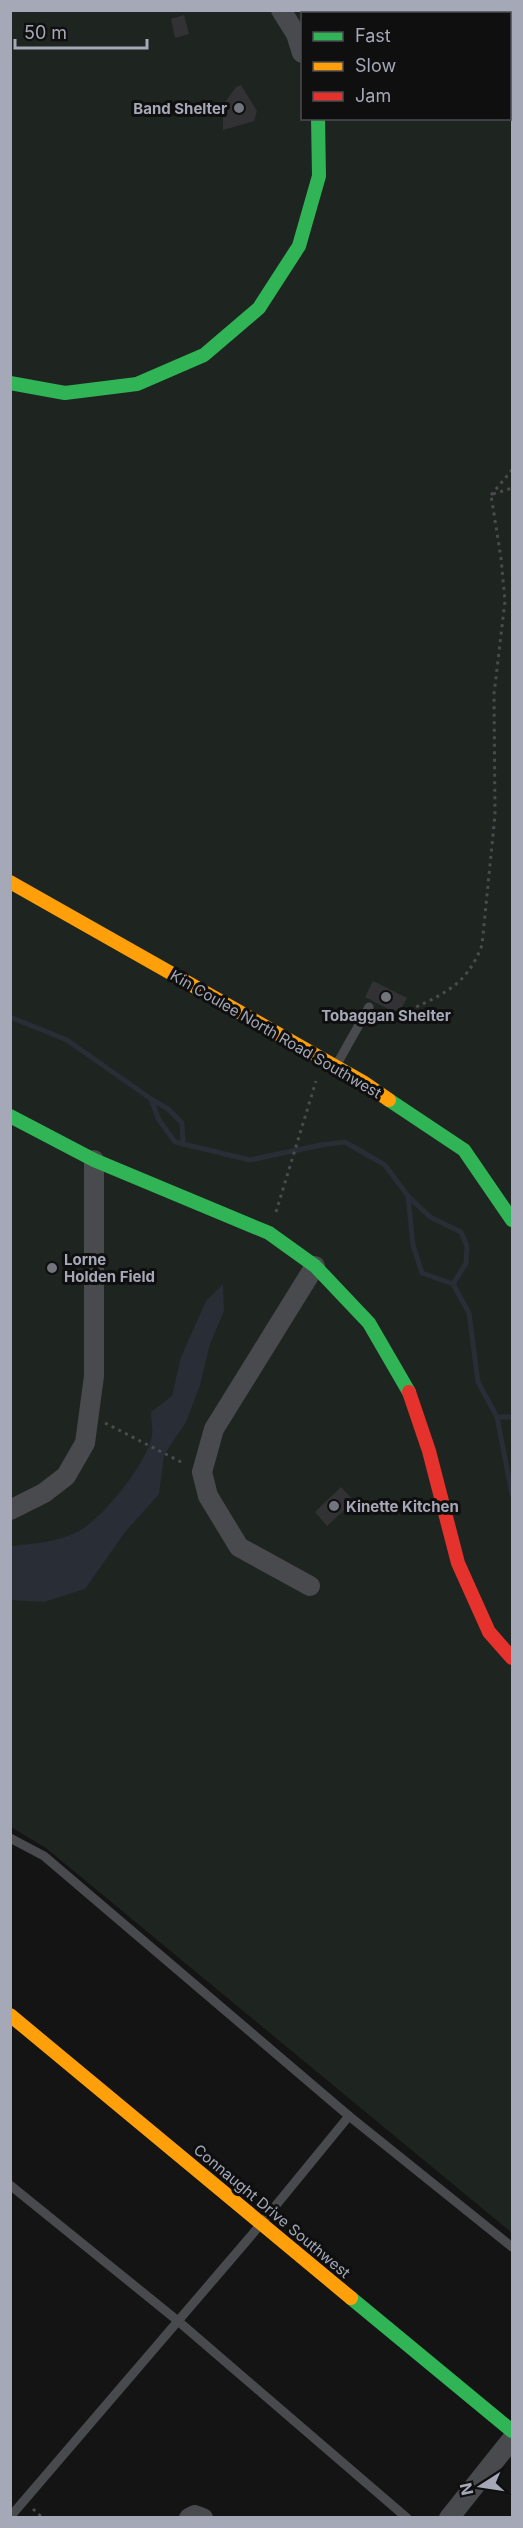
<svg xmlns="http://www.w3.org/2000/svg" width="523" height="2528" viewBox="0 0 523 2528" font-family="Inter,sans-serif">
<rect width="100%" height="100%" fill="#141415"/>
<path fill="#1e2520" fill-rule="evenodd" d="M 11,11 L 512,11 L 512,2233 L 46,1848 L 11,1827 ZM 302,14 L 510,14 L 510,118 L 302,118 Z"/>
<path fill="#282d36" d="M 223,1284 L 224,1311 L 210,1344 L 200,1385 L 186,1422 L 164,1455 L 159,1494 L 125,1532 L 85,1589 L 44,1602 L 11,1600 L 11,1546 C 32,1544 59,1542 79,1531 C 103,1518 147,1463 152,1436 C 153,1429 151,1419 151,1412 L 172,1396 L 181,1357 L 206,1301 Z"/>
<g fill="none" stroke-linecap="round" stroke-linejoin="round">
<g stroke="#282d36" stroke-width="5">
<polyline points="10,1017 67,1040 151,1099 159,1120 175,1142 250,1160 321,1145 345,1142 385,1165 408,1196 413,1245 422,1273 453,1284 469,1313 478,1382 497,1417 512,1494"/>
<polyline points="151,1099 168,1109 182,1123 183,1144"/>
<polyline points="408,1196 430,1217 461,1232 467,1246 466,1263 453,1284"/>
<polyline points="497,1417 512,1417"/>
</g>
</g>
<g fill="#323234">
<polygon points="184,15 189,34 175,38 171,19"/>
<polygon points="241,85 257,111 254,121 223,130 223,105 236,87"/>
<polygon points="373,981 407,998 398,1014 365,997"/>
<polygon points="341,1487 354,1501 327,1526 315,1512"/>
</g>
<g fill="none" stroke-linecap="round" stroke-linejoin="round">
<g stroke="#4a4a4f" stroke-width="3" stroke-dasharray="3 4.5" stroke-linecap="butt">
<polyline points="493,494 512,488"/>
<polyline points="491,495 512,470"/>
<path d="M 396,1017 C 436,996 465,991 482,945 L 495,815 L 494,694 L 505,601 L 501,558 L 491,495"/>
<polyline points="276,1212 316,1081"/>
<polyline points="105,1423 185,1464"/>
<polyline points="33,2509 43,2518"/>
</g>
<g stroke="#494a4d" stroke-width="9">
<polyline points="337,1064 369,1007"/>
<polyline points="10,1838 44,1856 349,2116 512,2247"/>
<polyline points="10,2185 178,2321 407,2518"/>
<polyline points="10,2517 250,2237 349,2116"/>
</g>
<g stroke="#494a4d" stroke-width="20">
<polyline points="281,10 296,34 302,53"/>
<polyline points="10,1510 44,1493 66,1476 85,1443 94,1376 94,1160"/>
<polyline points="310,1586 239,1547 208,1496 202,1472 214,1429 315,1266"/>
<polyline points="189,2518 195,2515 203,2518"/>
<polyline points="449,2518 512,2439"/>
</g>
<g stroke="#30b455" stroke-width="14">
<polyline points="10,383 65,393 137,384 204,355 259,308 299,246 319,176 318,118"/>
<polyline points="389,1100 464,1150 512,1220"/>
<polyline points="10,1116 94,1160 269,1233 315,1266 369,1323 409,1392"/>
<polyline points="351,2298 512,2431"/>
</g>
<g stroke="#ff9f0a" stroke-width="14">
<polyline points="10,882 363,1082 389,1100"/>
<polyline points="10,2015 351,2298"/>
</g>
<polyline stroke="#e5322d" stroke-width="14" points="409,1392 429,1451 458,1563 489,1632 512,1658"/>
</g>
<g fill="#72747e" stroke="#0f0f10" stroke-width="2">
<circle cx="239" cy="108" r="6"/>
<circle cx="386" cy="997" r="6"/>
<circle cx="52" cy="1268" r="6"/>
<circle cx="334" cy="1506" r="6"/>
</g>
<g text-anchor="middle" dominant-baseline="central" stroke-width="6" stroke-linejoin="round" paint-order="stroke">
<g font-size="15" font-weight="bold" fill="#a5a8b6" stroke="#0f0f10" text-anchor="start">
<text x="227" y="108" text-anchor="end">Band Shelter</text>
<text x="386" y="1015" text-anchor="middle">Tobaggan Shelter</text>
<text x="64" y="1259">Lorne<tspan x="64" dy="17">Holden Field</tspan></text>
<text x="346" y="1506">Kinette Kitchen</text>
</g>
<g font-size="15" fill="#a5a8b6" stroke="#0f0f10">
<text transform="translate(276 1034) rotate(30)">Kin Coulee North Road Southwest</text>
<text transform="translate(272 2211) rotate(40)">Connaught Drive Southwest</text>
</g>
</g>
<rect width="523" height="2528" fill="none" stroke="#a5a8b6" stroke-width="24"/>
<rect x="301" y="12" width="210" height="108" fill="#0f0f10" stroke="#4b4c52" stroke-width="1.5"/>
<rect x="313" y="32" width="30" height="9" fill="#30b455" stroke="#4b4c52" stroke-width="1.5"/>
<text x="355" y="42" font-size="18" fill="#a5a8b6">Fast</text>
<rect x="313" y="62" width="30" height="9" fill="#ff9f0a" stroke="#4b4c52" stroke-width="1.5"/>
<text x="355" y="72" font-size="18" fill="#a5a8b6">Slow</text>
<rect x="313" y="92" width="30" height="9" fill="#e5322d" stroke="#4b4c52" stroke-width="1.5"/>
<text x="355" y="102" font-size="18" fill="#a5a8b6">Jam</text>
<g transform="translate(481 2486) rotate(258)" stroke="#0f0f10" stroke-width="4.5" paint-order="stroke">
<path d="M0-4.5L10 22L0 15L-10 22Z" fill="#a5a8b6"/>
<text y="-9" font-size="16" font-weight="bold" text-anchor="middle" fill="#a5a8b6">N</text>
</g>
<path d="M15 39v9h132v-9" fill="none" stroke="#a5a8b6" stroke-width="3"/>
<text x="24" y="39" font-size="18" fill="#a5a8b6" stroke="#0f0f10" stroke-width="4.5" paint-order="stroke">50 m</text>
</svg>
